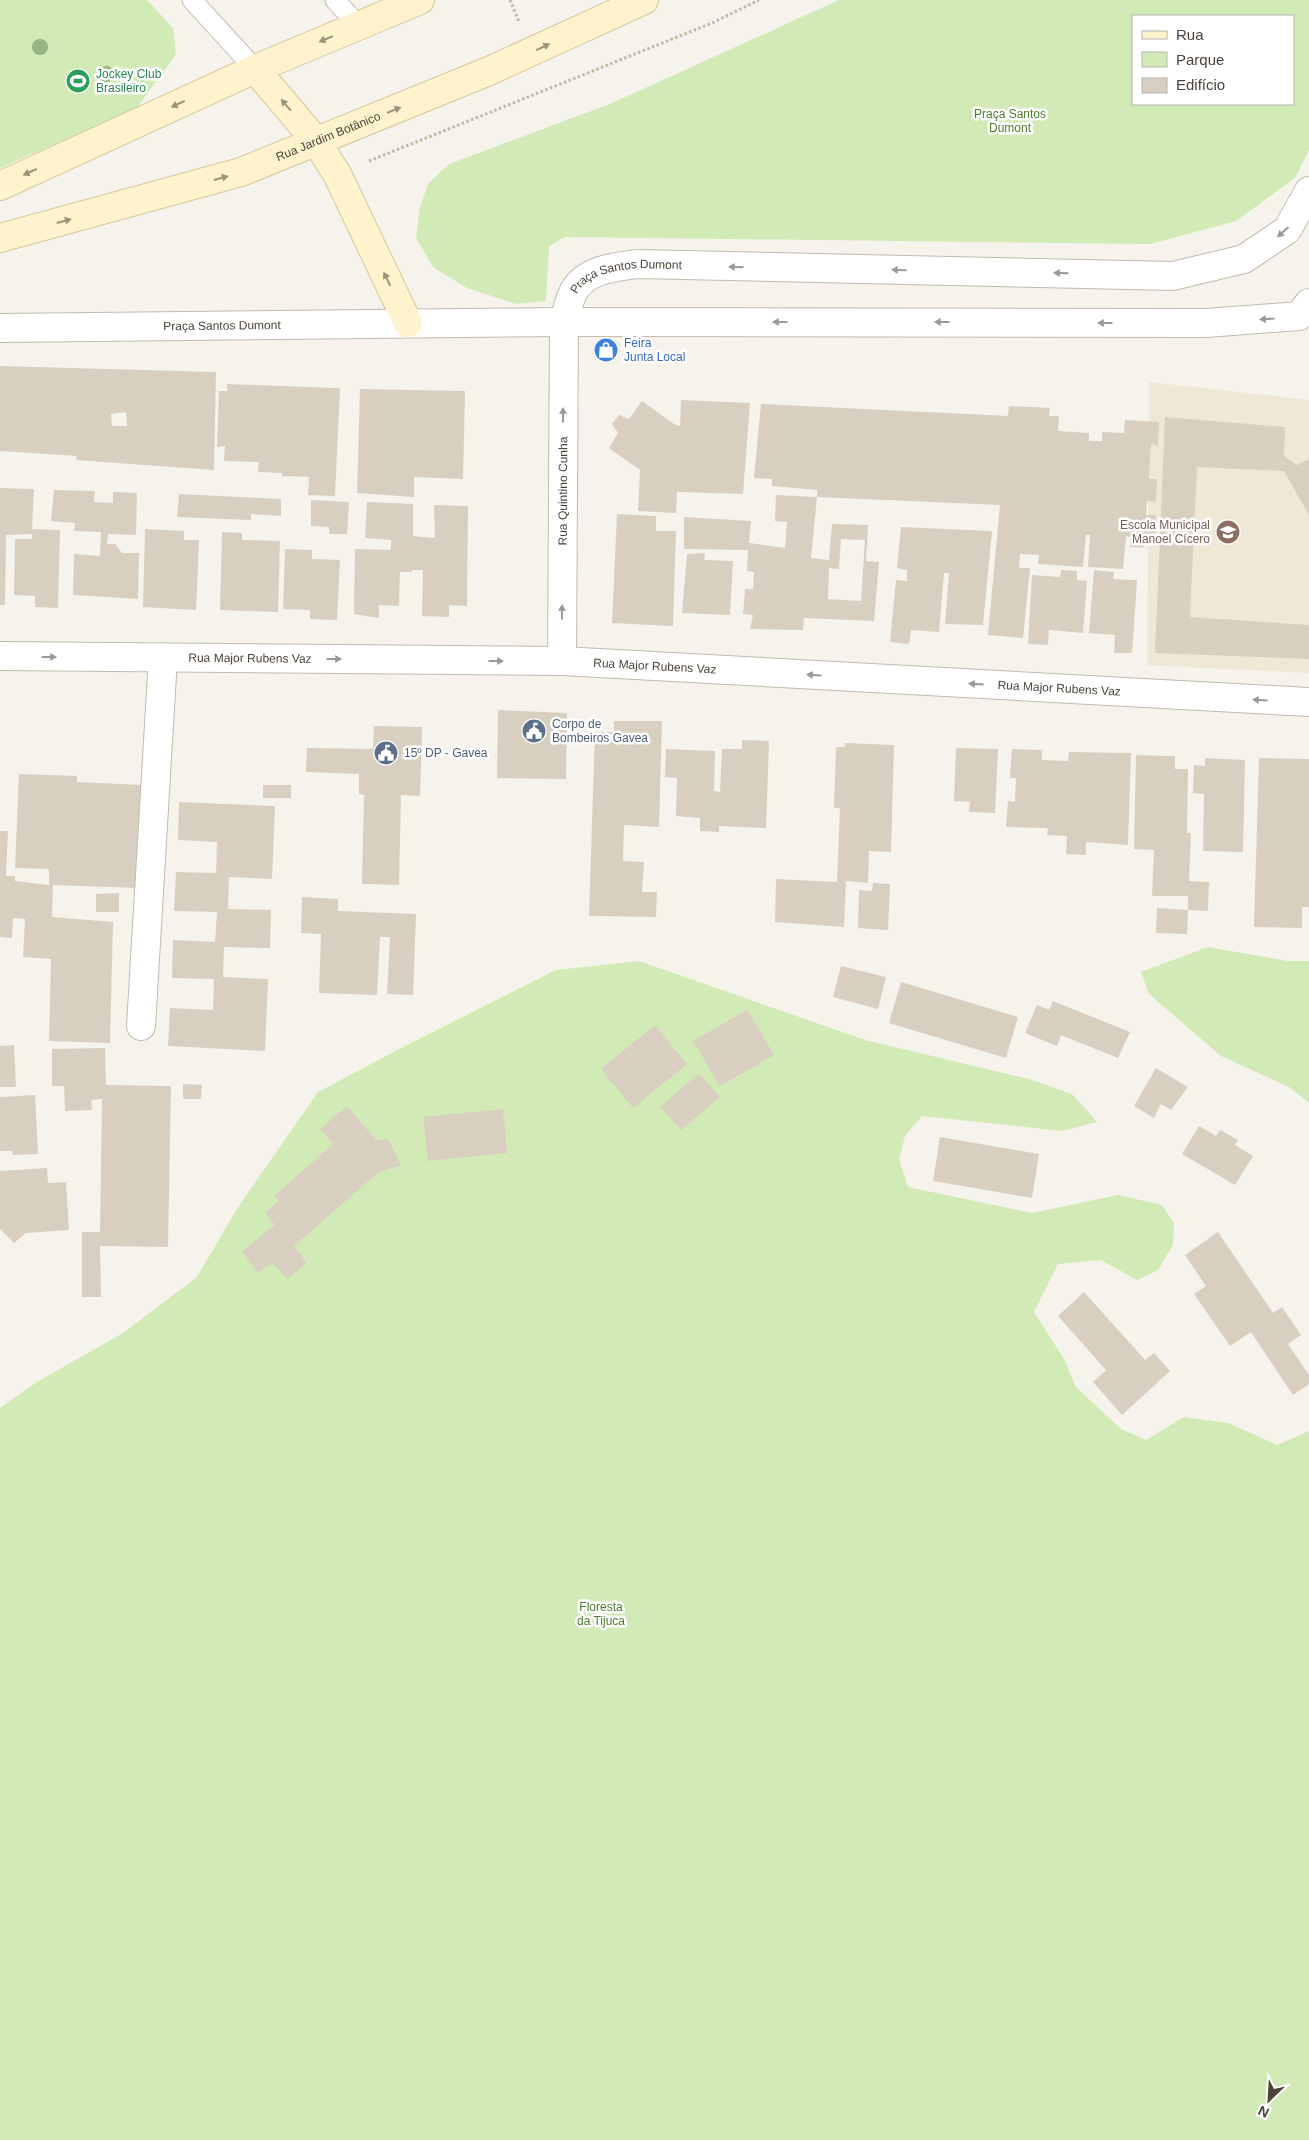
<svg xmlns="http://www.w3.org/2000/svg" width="1309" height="2140" viewBox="0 0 1309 2140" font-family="Helvetica,sans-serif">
<rect width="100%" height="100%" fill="#f6f3ec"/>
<polygon fill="#efe8d6" points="1149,382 1309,400 1309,673 1147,665"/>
<g fill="#d2eab5" fill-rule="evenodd">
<polygon points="0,0 147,0 173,28 176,54 136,109 0,168"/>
<path d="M 839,0 L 1309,0 L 1309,150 L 1295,178 L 1236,221 L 1150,244 L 565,237 L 549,246 L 546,301 L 516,304 L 467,288 L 433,267 L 416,238 L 420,207 L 428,184 L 449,164 L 610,104 ZM 1133,16 L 1293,16 L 1293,104 L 1133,104 Z"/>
<polygon points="1208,947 1288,961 1309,961 1309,1103 1289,1087 1221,1056 1149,994 1141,972"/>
<polygon points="639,961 865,1040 1029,1079 1072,1094 1097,1122 1062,1131 922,1116 905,1136 899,1160 908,1187 1032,1213 1118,1195 1162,1205 1174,1223 1173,1245 1158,1270 1137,1280 1101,1260 1058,1264 1034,1312 1064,1359 1076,1387 1121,1429 1146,1440 1184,1417 1228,1423 1277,1445 1309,1431 1309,2140 0,2140 0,1408 37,1382 123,1333 197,1277 238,1207 318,1092 407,1045 556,970"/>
</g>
<g fill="#d8cfc1" fill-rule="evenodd">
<path d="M 0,366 L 216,372 L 214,470 L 76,460 L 77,456 L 0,451 ZM 126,412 L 127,426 L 112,426 L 111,414 Z"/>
<polygon points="227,384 340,388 335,496 308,495 309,477 282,476 282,473 258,472 259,462 224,461 225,446 217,447 218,421 219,391 227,391"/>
<polygon points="360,389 465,391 463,479 414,477 414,497 357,493"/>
<polygon points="681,400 750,403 743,494 677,492 676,513 638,511 640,470 609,448 618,433 612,424 619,415 629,419 642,401 674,424 680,426"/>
<polygon points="761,404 1008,416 1009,406 1050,408 1049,416 1059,416 1058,431 1089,433 1089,441 1102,441 1102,432 1124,433 1125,420 1159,422 1158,446 1151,444 1149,479 1157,479 1156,502 1147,501 1146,515 1156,515 1155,540 1144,540 1143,548 1130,547 1130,537 1126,536 1123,569 1088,567 1090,535 1086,535 1083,567 1038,564 1039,555 1020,554 1019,568 1030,568 1023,638 988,635 1000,505 817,497 817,490 772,486 772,479 754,478"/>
<polygon points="1165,417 1285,427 1284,456 1297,465 1309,459 1309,515 1284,471 1197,467 1190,617 1309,625 1309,659 1155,653"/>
<polygon points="0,488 34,489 32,529 60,530 58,608 35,607 35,596 14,595 15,539 32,539 32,534 6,535 5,605 0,605"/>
<polygon points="54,490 95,491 94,502 113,503 113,492 137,493 136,535 108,534 107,544 115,544 122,553 139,553 138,599 73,595 74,554 100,556 101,532 74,531 75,523 51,521"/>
<polygon points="179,494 281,499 281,516 251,514 251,520 177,517"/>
<path d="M 776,495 L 817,497 L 811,558 L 829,560 L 832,524 L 868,525 L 866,561 L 879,562 L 874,621 L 804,618 L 803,630 L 750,629 L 753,615 L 743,614 L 745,589 L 753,589 L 754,572 L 747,571 L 748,550 L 684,549 L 684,517 L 751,521 L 749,543 L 785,548 L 787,522 L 775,521 ZM 841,539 L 865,540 L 861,601 L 828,599 L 829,568 L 839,569 Z"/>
<polygon points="311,500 349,502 347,534 329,534 329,527 311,526"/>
<polygon points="367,502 413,504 413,536 435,538 434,505 468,506 467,606 449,605 449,617 422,616 423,570 412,570 412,572 400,572 399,606 379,605 379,618 354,614 355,549 391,550 391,540 365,538"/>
<polygon points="617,514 656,516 656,531 676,531 673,626 612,623"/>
<polygon points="901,527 992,531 983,625 945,624 949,573 944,573 939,632 911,630 909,644 890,642 896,580 907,581 907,570 897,568"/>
<polygon points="145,529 184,531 184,540 199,540 196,610 143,607"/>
<polygon points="222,532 242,533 242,540 280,541 278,612 220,610"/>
<polygon points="285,549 312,550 312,559 340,560 337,620 310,619 310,610 283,609"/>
<polygon points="705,553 704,560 733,561 730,615 682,613 687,554"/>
<polygon points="1061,570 1077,571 1077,580 1087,581 1083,633 1049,630 1048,645 1028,644 1032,575 1060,577"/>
<polygon points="1094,570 1114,572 1113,579 1137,580 1132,653 1114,653 1115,635 1089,633"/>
<polygon points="498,710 567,713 566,779 497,778"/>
<polygon points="614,721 662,721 659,827 624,825 623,861 644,862 642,892 657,892 656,917 589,916 595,732 614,732"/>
<polygon points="374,726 422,727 420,796 401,795 399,885 362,884 364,795 359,794 359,774 306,772 307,748 373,749"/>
<polygon points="742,740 769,741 766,828 719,826 719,832 700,831 700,818 676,816 677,778 665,777 666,749 715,751 714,791 720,792 722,749 742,749"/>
<polygon points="845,743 894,745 891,852 869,851 868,883 846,881 844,927 775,922 776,879 837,882 840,808 834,808 836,747 845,747"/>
<polygon points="956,748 998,749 995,813 969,812 970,802 954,801"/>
<polygon points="1012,749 1042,750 1042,760 1068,761 1069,752 1131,753 1128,845 1086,842 1086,855 1066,854 1067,836 1047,835 1048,828 1006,827 1008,801 1015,802 1016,778 1010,778"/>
<polygon points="1136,755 1175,756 1175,769 1188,769 1187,833 1191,833 1189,881 1209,882 1208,911 1188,910 1187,934 1156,933 1157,908 1188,910 1188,896 1152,896 1154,850 1134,849"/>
<polygon points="1205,758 1245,760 1243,852 1203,851 1204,794 1193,793 1194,765 1205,766"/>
<polygon points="1259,758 1309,759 1309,907 1302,907 1302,928 1254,927"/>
<polygon points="19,774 77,776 77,782 142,785 138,888 53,885 52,917 113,922 110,1043 49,1041 51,959 23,957 25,919 13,918 12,938 0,937 0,831 8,831 6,876 15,876 15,881 49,885 49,869 15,868"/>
<rect x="263" y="785" width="28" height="13"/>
<polygon points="179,802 275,806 272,879 229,877 228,909 271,910 270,948 224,947 223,977 268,979 265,1051 168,1046 170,1008 213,1010 214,979 172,978 173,940 215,942 217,912 174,911 176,872 216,873 217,842 178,840"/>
<polygon points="873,883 890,884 888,930 858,928 859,890 872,891"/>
<polygon points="119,893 119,912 96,912 96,894"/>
<polygon points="302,897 338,899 338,911 416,914 413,995 387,994 390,937 380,937 377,995 319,993 321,934 301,933"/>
<polygon points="841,966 886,977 878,1009 833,997"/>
<polygon points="901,982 1018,1017 1006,1058 889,1023"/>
<polygon points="1053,1001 1130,1032 1118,1058 1061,1035 1057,1046 1025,1033 1037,1005 1049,1010"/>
<polygon points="747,1010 774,1055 720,1086 693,1041"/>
<polygon points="655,1025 687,1064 633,1108 601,1069"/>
<polygon points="14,1045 16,1087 0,1087 0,1046"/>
<polygon points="105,1048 106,1085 171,1086 168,1247 100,1246 101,1297 82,1297 82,1232 100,1232 102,1099 91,1100 92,1110 65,1111 64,1086 52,1086 52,1049"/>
<polygon points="1156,1068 1188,1087 1171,1110 1161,1104 1154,1118 1134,1106"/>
<polygon points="699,1073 720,1097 681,1130 660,1107"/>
<polygon points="183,1084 202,1085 201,1099 183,1099"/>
<polygon points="35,1095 38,1154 13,1155 12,1151 0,1151 0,1097"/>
<polygon points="347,1106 376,1140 388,1139 401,1165 379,1172 294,1246 307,1263 287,1279 272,1262 258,1273 242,1251 275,1225 265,1213 279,1200 274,1196 333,1144 320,1129"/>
<polygon points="503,1109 507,1153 428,1161 423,1117"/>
<polygon points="1199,1126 1216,1136 1220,1130 1238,1140 1235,1145 1253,1156 1235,1185 1182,1154"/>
<polygon points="940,1137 1039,1154 1032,1198 933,1181"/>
<polygon points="47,1168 48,1183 66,1182 69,1230 26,1233 14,1243 0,1229 0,1171"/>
<polygon points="1218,1232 1273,1313 1282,1307 1301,1335 1288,1344 1309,1375 1309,1384 1293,1395 1251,1332 1230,1346 1194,1294 1206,1286 1185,1255"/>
<polygon points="1084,1292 1145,1360 1154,1353 1170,1371 1122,1415 1093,1382 1106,1370 1058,1316"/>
</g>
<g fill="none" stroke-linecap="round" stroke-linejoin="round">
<defs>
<g id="lane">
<polyline points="192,0 255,69"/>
<polyline points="335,0 358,25"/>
</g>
<g id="street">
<path id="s1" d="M 0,328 L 564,322 L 1206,323 L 1299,316 L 1309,303"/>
<path id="s2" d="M 0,656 L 562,661 L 1309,702"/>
<path id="s3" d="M 562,661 L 564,322 C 567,313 568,303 572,295 C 582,270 614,267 637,264 L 1173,276 L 1244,259 L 1287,230 L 1309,191"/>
<polyline points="141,1026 163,658"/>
</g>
<g id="secondary">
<polyline points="255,69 316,141 337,174 408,323"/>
<polyline points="0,186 255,69 420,0"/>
<path id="s4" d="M 0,238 L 241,172 L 489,71 L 644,0"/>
</g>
</defs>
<use href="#lane" stroke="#c2bbae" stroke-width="21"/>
<use href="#street" stroke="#c2bbae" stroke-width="30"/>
<use href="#secondary" stroke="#d6c79b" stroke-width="30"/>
<g stroke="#c4b79f" stroke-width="3" stroke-dasharray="2.5 2.5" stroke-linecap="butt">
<polyline points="510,0 519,22"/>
<polyline points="369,161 712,23 759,0"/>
</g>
<use href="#lane" stroke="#fff" stroke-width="19"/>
<use href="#street" stroke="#fff" stroke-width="28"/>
<use href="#secondary" stroke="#fff3cd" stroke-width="28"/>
</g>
<g fill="#97b381">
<circle cx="40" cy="47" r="8"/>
<circle cx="106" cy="74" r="8"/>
</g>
<defs><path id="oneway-solid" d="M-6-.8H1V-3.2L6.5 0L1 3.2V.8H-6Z" transform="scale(1.25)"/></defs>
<g fill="#9c937c">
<use href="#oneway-solid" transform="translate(326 39) rotate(157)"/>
<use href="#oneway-solid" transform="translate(543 47) rotate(-25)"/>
<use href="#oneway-solid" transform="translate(178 104) rotate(155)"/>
<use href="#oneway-solid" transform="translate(286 105) rotate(-131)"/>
<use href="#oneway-solid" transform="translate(394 110) rotate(-22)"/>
<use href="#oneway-solid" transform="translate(30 172) rotate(155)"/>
<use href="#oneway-solid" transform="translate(221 178) rotate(-15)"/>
<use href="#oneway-solid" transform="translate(64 221) rotate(-15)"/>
<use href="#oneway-solid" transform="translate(387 279) rotate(-116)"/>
</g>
<g fill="#9c9892">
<use href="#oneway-solid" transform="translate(1283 232) rotate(138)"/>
<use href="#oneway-solid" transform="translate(736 267) rotate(-179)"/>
<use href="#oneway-solid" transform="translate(899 270) rotate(-179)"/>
<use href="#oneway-solid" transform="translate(1061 273) rotate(-179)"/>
<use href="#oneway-solid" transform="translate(1267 319) rotate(176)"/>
<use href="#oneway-solid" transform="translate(780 322) rotate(-180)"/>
<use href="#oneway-solid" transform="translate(942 322) rotate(-180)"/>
<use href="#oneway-solid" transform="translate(1105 323) rotate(-180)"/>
<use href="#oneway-solid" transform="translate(563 415) rotate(-90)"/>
<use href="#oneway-solid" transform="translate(562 612) rotate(-90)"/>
<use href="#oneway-solid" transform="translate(49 657)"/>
<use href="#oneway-solid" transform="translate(334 659)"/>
<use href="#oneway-solid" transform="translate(496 661)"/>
<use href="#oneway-solid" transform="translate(814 675) rotate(-177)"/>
<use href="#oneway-solid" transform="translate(976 684) rotate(-177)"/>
<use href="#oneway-solid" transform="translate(1260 700) rotate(-177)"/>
</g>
<defs>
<symbol id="stadium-disc" viewBox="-11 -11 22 22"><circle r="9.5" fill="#2e9e5b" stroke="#fff"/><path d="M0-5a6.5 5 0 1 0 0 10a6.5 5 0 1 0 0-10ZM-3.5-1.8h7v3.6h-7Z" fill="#fff"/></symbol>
<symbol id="shop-disc" viewBox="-11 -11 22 22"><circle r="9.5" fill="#3f7fe0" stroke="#fff"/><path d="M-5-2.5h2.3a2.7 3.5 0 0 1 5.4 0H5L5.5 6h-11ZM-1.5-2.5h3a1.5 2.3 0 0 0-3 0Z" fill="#fff"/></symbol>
<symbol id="school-disc" viewBox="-11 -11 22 22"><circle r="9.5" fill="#8d6e63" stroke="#fff"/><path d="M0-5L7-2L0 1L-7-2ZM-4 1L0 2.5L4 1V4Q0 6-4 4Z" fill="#fff"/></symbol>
<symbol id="civic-disc" viewBox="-11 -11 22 22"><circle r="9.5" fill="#5c6f8a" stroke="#fff"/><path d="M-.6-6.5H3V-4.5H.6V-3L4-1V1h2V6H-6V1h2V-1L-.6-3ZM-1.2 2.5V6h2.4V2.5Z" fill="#fff"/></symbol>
</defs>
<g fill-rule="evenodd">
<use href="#stadium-disc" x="64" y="67" width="28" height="28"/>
<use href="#shop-disc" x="592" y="336" width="28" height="28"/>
<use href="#school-disc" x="1214" y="518" width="28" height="28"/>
<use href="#civic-disc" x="520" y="717" width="28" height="28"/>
<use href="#civic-disc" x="372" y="739" width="28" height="28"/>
</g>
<g text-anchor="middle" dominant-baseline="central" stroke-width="5" stroke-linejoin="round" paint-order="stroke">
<g font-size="12" fill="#27864d" stroke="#fff" text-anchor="start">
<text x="96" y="74">Jockey Club<tspan x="96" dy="14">Brasileiro</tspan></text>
</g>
<g font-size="12" fill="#4a7f2a" stroke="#fff">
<text x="1010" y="114">Praça Santos<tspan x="1010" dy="14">Dumont</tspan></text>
<text x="601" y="1607">Floresta<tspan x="601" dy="14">da Tijuca</tspan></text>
</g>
<g font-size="12" fill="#4b4439" stroke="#fff">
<text stroke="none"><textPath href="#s4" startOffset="344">Rua Jardim Botânico</textPath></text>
<text stroke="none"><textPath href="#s3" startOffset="429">Praça Santos Dumont</textPath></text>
<text stroke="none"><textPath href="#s1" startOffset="222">Praça Santos Dumont</textPath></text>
<text stroke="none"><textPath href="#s3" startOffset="170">Rua Quintino Cunha</textPath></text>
<text stroke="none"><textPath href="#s2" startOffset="250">Rua Major Rubens Vaz</textPath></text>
<text stroke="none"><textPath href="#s2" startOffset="655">Rua Major Rubens Vaz</textPath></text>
<text stroke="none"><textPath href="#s2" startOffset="1060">Rua Major Rubens Vaz</textPath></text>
</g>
<g font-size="12" fill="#366cbe" stroke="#fff" text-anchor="start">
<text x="624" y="343">Feira<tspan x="624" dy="14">Junta Local</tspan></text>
</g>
<g font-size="12" fill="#785e54" stroke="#fff" text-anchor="end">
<text x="1210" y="525">Escola Municipal<tspan x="1210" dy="14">Manoel Cícero</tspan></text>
</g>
<g font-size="12" fill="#4e5e75" stroke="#fff" text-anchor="start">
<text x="552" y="724">Corpo de<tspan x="552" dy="14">Bombeiros Gavea</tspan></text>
<text x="404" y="753">15º DP - Gavea</text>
</g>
</g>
<rect x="1132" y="15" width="162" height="90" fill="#ffffff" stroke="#b7b4b0"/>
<rect x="1142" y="31" width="25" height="8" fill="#fff3cd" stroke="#b7b4b0"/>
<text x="1176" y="40" font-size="15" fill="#4b4439">Rua</text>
<rect x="1142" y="52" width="25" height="15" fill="#d2eab5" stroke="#b7b4b0"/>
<text x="1176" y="65" font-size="15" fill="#4b4439">Parque</text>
<rect x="1142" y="78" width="25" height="15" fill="#d8cfc1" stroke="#b7b4b0"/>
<text x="1176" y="90" font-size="15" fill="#4b4439">Edifício</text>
<g transform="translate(1269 2100) rotate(205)" stroke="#ffffff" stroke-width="4" paint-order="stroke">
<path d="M0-4L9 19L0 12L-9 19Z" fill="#4b4439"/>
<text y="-8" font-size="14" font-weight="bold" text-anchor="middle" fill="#4b4439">N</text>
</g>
</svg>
